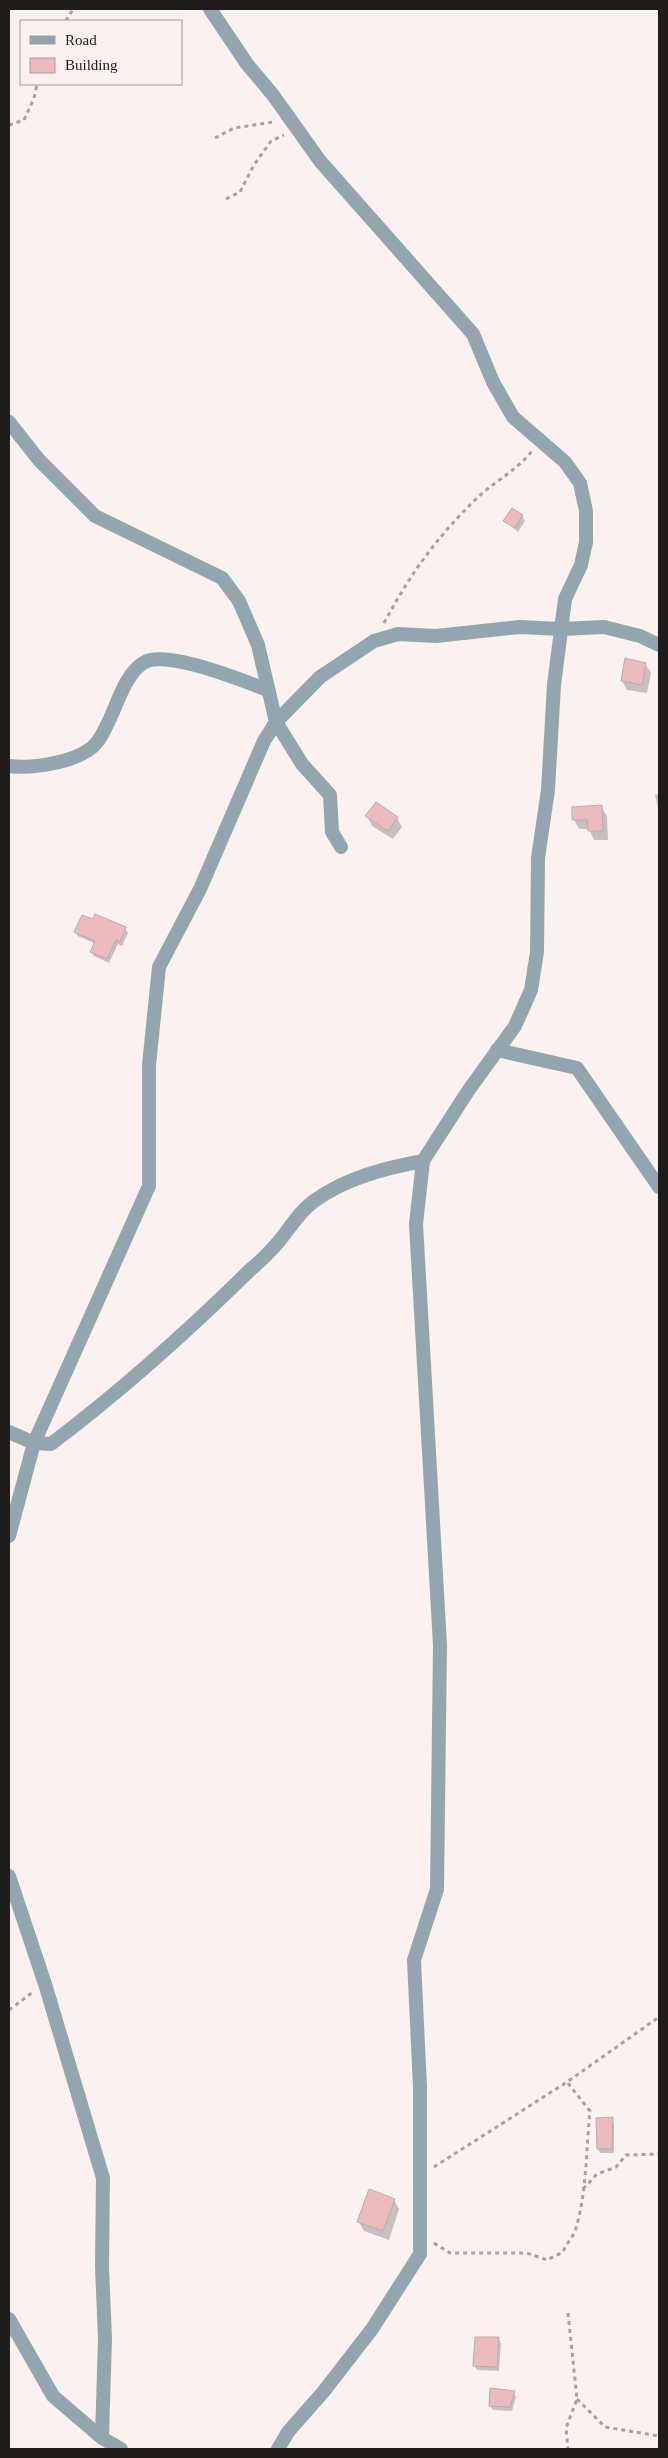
<svg xmlns="http://www.w3.org/2000/svg" width="668" height="2458" viewBox="0 0 668 2458" font-family="'Times New Roman',serif">
<rect width="100%" height="100%" fill="#fbf1f0"/>
<g fill="#0003">
<polygon points="522,516 525,521 518,532 505,521"/>
<polygon points="645,664 651,673 647,693 627,690 622,681"/>
<polygon points="659,794 659,813 655,795"/>
<polygon points="601,807 607,816 608,840 594,840 589,829 579,829 574,820"/>
<polygon points="367,816 397,818 402,827 393,839 372,826"/>
<polygon points="125,928 128,933 122,946 118,944 109,963 94,956 92,952 96,944 78,936 75,932"/>
<polygon points="612,2119 614,2123 614,2153 600,2153 598,2149"/>
<polygon points="394,2200 399,2209 389,2240 364,2231 359,2222"/>
<polygon points="498,2338 501,2343 499,2371 477,2370 474,2365"/>
<polygon points="514,2393 516,2397 512,2411 493,2410 490,2406"/>
</g>
<g fill="#edbbbb" stroke="#b7adad">
<polygon points="512,508 523,515 515,528 503,521"/>
<polygon points="625,658 646,663 642,685 621,681"/>
<polygon points="376,802 398,817 388,831 365,816"/>
<polygon points="602,805 603,831 588,831 587,820 572,820 572,807"/>
<polygon points="95,914 126,927 120,942 116,940 107,959 90,952 95,941 74,932 82,915 93,919"/>
<polygon points="613,2117 612,2149 597,2149 596,2118"/>
<polygon points="369,2189 395,2199 383,2231 357,2222"/>
<polygon points="475,2337 499,2337 497,2367 473,2366"/>
<polygon points="490,2388 515,2391 510,2407 489,2406"/>
</g>
<g fill="none" stroke-linecap="round" stroke-linejoin="round">
<g stroke="#a7a09f" stroke-width="3" stroke-dasharray="4 4" stroke-linecap="butt">
<polyline points="66,21 73,9"/>
<polyline points="9,125 24,120 34,98 37,84"/>
<polyline points="215,138 234,128 273,122"/>
<polyline points="226,199 240,192 254,165 271,141 284,135"/>
<path d="M 384,623 C 411,573 436,538 477,498 C 494,482 517,470 532,451"/>
<polyline points="9,2010 33,1992"/>
<polyline points="434,2167 567,2082 659,2017"/>
<polyline points="583,2189 597,2174 616,2167 626,2155 659,2154"/>
<path d="M 434,2243 L 450,2253 L 527,2253 L 547,2260 L 563,2252 C 566,2243 574,2237 576,2228 C 587,2191 586,2149 590,2111 L 567,2082"/>
<polyline points="568,2313 577,2399 566,2428 568,2449"/>
<polyline points="577,2399 605,2427 659,2436"/>
</g>
<g stroke="#93a6b0" stroke-width="14">
<polyline points="9,422 39,460 95,516 222,578 239,601 258,645 276,722 302,764 330,795 332,832 341,847"/>
<path d="M 9,766 C 33,769 83,762 98,741 C 110,724 116,701 126,683 C 131,674 137,665 147,661 C 173,652 241,680 268,690"/>
<polyline points="497,1050 577,1068 659,1187"/>
<path d="M 9,1432 L 34,1443 L 51,1444 C 121,1391 187,1332 250,1270 C 257,1264 265,1257 272,1249 C 287,1234 296,1214 314,1201 C 346,1178 385,1168 423,1161 L 468,1091 L 515,1026 L 531,990 L 537,952 L 538,858 L 548,790 L 554,685 L 565,599 L 581,565 L 586,542 L 586,511 L 580,483 L 565,462 L 513,417 L 493,382 L 473,334 L 320,161 L 273,95 L 247,64 L 210,9"/>
<polyline points="9,1536 34,1443 149,1186 149,1065 159,967 200,889 264,741 276,722 320,677 374,641 398,634 436,636 520,627 561,629 604,627 640,636 659,645"/>
<polyline points="9,1876 45,1984 103,2178 102,2267 105,2338 102,2438"/>
<polyline points="9,2319 53,2396 102,2438 121,2449"/>
<polyline points="278,2449 288,2432 324,2391 372,2329 420,2254 420,2087 414,1960 437,1889 440,1645 416,1224 423,1161"/>
</g>
</g>
<rect width="668" height="2458" fill="none" stroke="#1f1c1c" stroke-width="20"/>
<rect x="20" y="20" width="162" height="65" fill="#fbf1f0" stroke="#a39c9b"/>
<rect x="30" y="36" width="25" height="8" fill="#93a6b0" stroke="#a39c9b"/>
<text x="65" y="45" font-size="15" fill="#1f1c1c">Road</text>
<rect x="30" y="58" width="25" height="15" fill="#edbbbb" stroke="#a39c9b"/>
<text x="65" y="70" font-size="15" fill="#1f1c1c">Building</text>
</svg>
